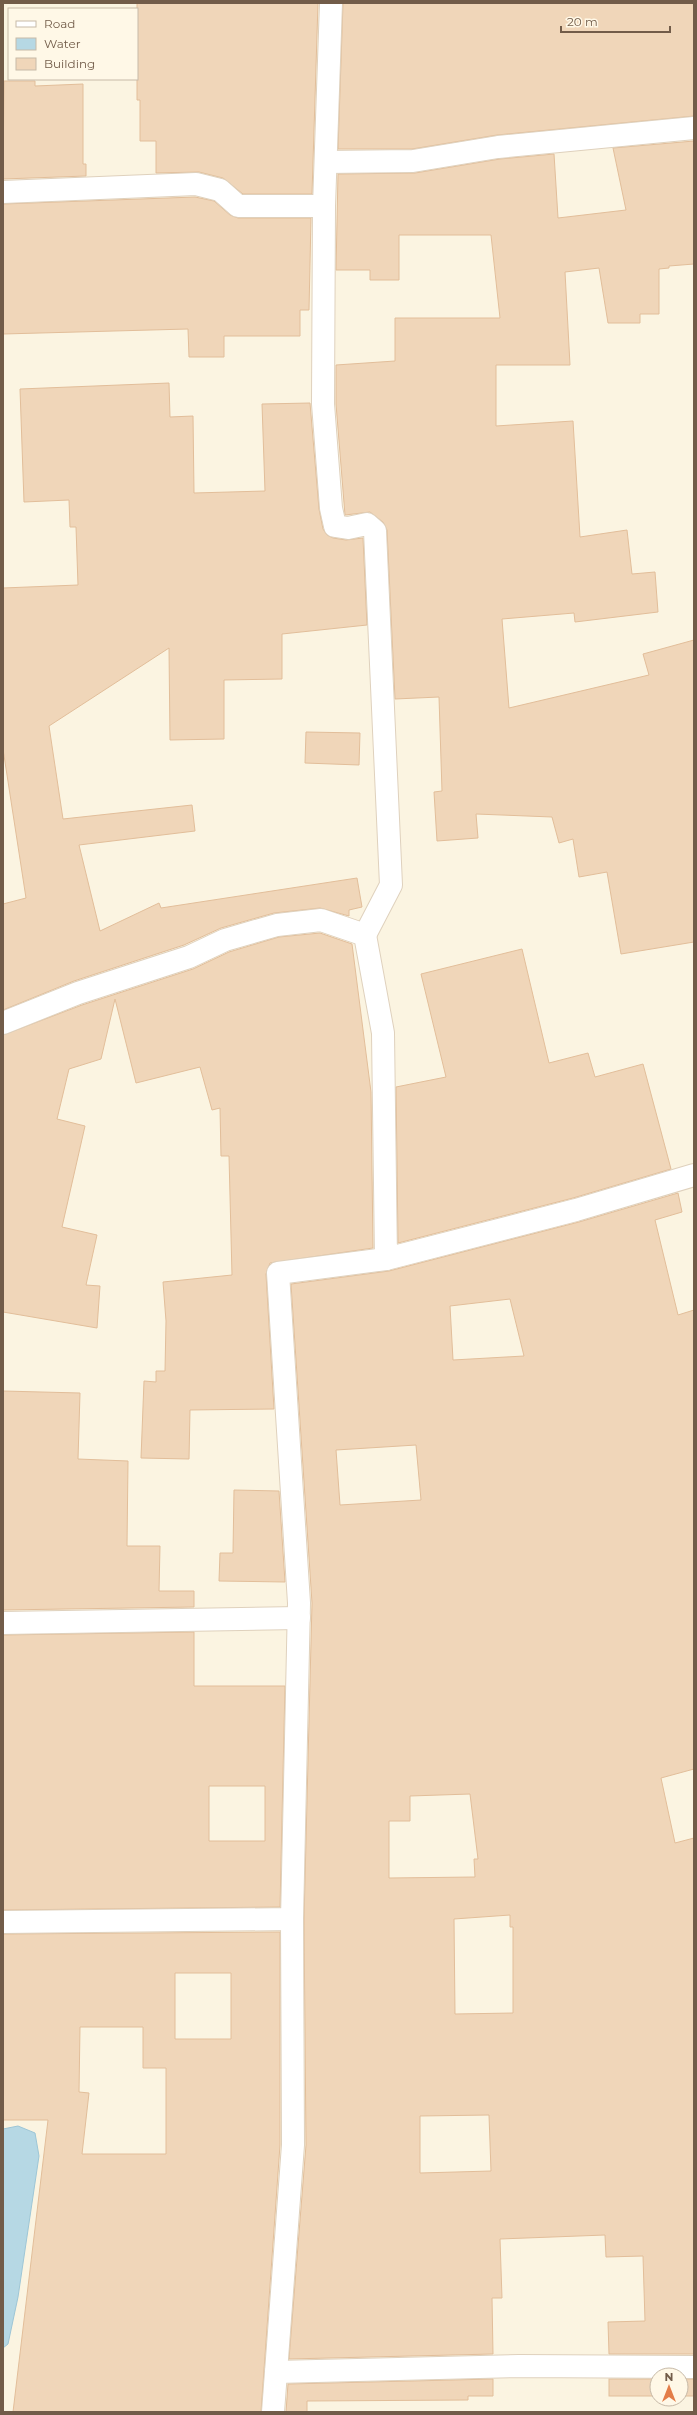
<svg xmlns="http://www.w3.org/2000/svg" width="697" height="2415" viewBox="0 0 697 2415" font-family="Montserrat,sans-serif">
<rect width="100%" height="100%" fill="#fbf4e1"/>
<polygon fill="#b6d8e4" stroke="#9dc6d6" points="18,2126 35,2133 39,2156 18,2297 8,2344 3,2348 3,2129"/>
<g fill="#f0d6b9" stroke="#e2be9a" fill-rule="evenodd">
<polygon points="137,3 318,3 312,194 243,194 223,178 199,172 156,173 156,141 140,141 140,100 137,100"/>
<polygon points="343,3 694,3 694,116 497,135 412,149 338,149"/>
<polygon points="4,81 35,81 35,86 83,84 83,164 86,164 86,176 3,179"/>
<polygon points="694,141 694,264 669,266 669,268 659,269 659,314 640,314 640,323 608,323 599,268 565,272 570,365 496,365 496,426 573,421 580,537 627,530 632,574 655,572 658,612 575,622 574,613 502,619 509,708 649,675 643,654 694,640 694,942 621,954 607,872 579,877 573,839 559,843 552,817 476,814 478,838 437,841 434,792 442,791 439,697 395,699 387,530 383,522 370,512 345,515 336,404 336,365 395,361 395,318 500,318 491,235 399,235 399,280 370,280 370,270 336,270 338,174 415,173 500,159 554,154 558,218 626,210 613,148"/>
<polygon points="195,197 214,201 230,215 238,218 311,218 309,310 300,310 300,336 224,336 224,357 189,357 188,329 3,334 3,204"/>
<polygon points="169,383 170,417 193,416 194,493 265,491 262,404 310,403 319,509 323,529 327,535 333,538 346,540 363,538 367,625 282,634 282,679 224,680 224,739 170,740 169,648 49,726 63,819 192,805 195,831 79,845 100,931 159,903 161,908 357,878 362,907 349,910 349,916 320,908 274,913 221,928 184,945 74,981 3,1010 3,904 26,898 3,749 3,588 78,585 76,527 70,527 69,500 24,502 20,389"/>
<polygon points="306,732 360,733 359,765 305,763"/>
<polygon points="320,933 352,944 371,1092 373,1248 270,1263 266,1274 274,1409 190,1410 189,1459 141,1458 144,1381 156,1382 156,1371 165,1371 166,1321 163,1282 232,1275 229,1156 221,1156 220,1108 212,1110 200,1067 136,1083 115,999 101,1059 69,1069 57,1119 85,1126 62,1227 97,1235 86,1285 100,1286 97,1328 3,1312 3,1035 82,1005 193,969 229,952 279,937"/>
<polygon points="522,949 549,1063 588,1053 595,1077 643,1064 671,1169 573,1198 398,1243 396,1087 446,1077 421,974"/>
<path d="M 678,1193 L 682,1212 L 655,1220 L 678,1315 L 694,1310 L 694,1769 L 661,1778 L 675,1843 L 694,1838 L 694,2354 L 609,2354 L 608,2322 L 645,2321 L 643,2256 L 606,2257 L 605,2235 L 500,2239 L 502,2298 L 492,2298 L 493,2354 L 289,2359 L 306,2145 L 304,1919 L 312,1603 L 291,1284 L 389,1271 L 579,1222 ZM 510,1299 L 524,1356 L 453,1360 L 450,1306 ZM 416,1445 L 421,1500 L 340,1505 L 336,1450 ZM 470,1794 L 478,1859 L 474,1859 L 475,1877 L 389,1878 L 389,1821 L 410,1821 L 410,1796 ZM 510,1915 L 510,1927 L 513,1927 L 513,2013 L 455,2014 L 454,1919 ZM 489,2115 L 491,2171 L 420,2173 L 420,2116 Z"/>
<polygon points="3,1391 80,1393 78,1459 128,1461 127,1546 160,1546 159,1591 194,1591 194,1607 3,1610"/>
<polygon points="234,1490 279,1491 285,1582 219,1581 220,1553 233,1553"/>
<path d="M 194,1632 L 194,1686 L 285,1686 L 280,1907 L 3,1910 L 3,1635 ZM 209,1786 L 265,1786 L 265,1841 L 209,1841 Z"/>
<path d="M 280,1932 L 280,2145 L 261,2412 L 13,2412 L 48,2120 L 3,2120 L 3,1934 ZM 175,1973 L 231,1973 L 231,2039 L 175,2039 ZM 80,2027 L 143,2027 L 143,2068 L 166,2068 L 166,2154 L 82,2154 L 89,2093 L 79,2092 Z"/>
<polygon points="493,2379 493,2396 468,2396 468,2400 307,2401 307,2412 286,2412 288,2384"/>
<rect x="609" y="2379" width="48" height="17"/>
<rect x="681" y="2379" width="13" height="17"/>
</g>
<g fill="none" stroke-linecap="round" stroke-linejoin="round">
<defs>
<g id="minor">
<polyline points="326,162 413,161 498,147 694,128"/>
<polyline points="3,192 196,184 220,190 238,206 324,206 323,404 331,508 335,526 348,528 367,524 375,531 391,885 365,935"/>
<polyline points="324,206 331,3"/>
<polyline points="3,1023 78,993 189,957 225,940 277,925 321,920 365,935 383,1033 386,1259 576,1210 694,1175"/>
<polyline points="3,1623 299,1618"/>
<polyline points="3,1922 292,1919 299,1603 278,1273 386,1259"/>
<polyline points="276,2372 519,2366 694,2367"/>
<polyline points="273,2412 293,2145 292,1919"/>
</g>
</defs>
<use href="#minor" stroke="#dfd1bd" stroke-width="24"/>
<use href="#minor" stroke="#fff" stroke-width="22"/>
</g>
<rect width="697" height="2415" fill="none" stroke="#725c49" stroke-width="8"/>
<rect x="8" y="8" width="130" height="72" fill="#fff8e7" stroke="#c7baa8"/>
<rect x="16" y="21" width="20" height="6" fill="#ffffff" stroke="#c7baa8"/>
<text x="44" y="28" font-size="12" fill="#725c49">Road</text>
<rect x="16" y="38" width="20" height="12" fill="#b6d8e4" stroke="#c7baa8"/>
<text x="44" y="48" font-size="12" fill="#725c49">Water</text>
<rect x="16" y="58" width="20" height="12" fill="#f0d6b9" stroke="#c7baa8"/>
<text x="44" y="68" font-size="12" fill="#725c49">Building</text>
<g transform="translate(669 2387)"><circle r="19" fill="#fff8e7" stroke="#c7baa8"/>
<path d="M0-3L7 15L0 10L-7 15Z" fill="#e37d48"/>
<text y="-6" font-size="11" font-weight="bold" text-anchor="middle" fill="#725c49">N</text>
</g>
<path d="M561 26v6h109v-6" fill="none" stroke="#725c49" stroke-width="2"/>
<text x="567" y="26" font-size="12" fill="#725c49" stroke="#fff8e7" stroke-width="3" paint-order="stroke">20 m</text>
</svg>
